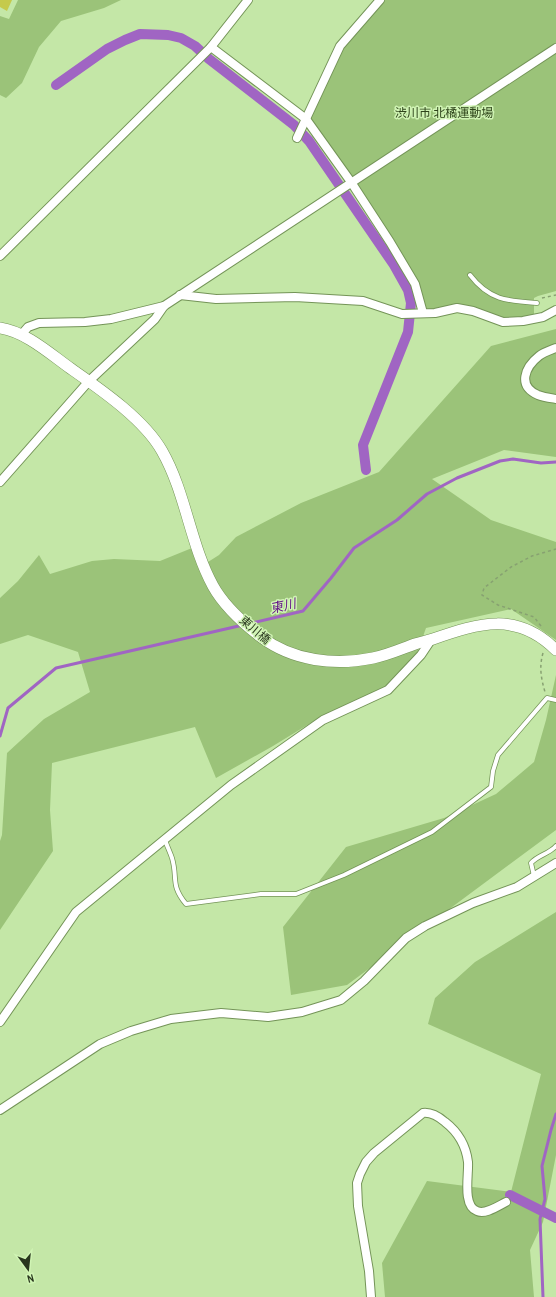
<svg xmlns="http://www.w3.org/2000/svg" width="556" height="1297" viewBox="0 0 556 1297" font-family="'Archivo Narrow','Noto Sans JP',sans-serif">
<rect width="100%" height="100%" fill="#c4e7a7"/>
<g fill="#9bc379">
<polygon points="18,0 121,0 104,8 61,21 39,47 22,83 6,98 0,95 0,16 9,19"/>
<path d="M 384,0 L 556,0 L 556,291 L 538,296 L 534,298 L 534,314 C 524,317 511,322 500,319 C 484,315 472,304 455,305 C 445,305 435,312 425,308 L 417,279 L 356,184 L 310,119 L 344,46 Z"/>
<polygon points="556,329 556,457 504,450 432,479 491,520 556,542 556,640 511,609 426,628 415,659 387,688 322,716 273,746 216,778 195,727 52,763 50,810 53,851 0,930 0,841 2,835 7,753 44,719 90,692 78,652 28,635 0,644 0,598 18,581 39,555 50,574 92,561 114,559 160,561 192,548 209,590 218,585 208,562 219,555 236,537 301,503 379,472 491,346"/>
<polygon points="556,675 556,830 347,985 291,995 283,927 346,847 444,818 496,794 534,762 546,720"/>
<polygon points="556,912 556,1155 543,1222 530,1250 534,1297 385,1297 382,1263 427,1181 511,1192 541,1074 428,1024 435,998 475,962"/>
</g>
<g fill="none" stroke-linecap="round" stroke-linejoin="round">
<g stroke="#a065c3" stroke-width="3">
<polyline points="248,624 303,611 331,578 354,548 397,520 427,494 457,478 500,461 513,459 541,463 556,462"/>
<polyline points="0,736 8,708 56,668 243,625"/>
<polyline points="543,1297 540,1219 545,1199 542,1166 551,1130 556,1114"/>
</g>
<g stroke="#a065c3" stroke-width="10">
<polyline points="56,85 107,49 125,40 140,34 168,35 181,38 195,46 209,59 294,125 309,141 394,265 408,290 411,303 408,332 363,445 366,470"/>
<polyline points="510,1195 556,1218"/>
</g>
</g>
<polygon fill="#c5ca4b" points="0,0 12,0 7,11 0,7"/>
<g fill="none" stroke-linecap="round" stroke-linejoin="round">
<defs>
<g id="service">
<path d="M 470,275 C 489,300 507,301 537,303"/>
<path d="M 165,840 C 167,846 170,852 172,858 C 178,878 170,885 186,904 L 261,894 L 296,894 L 344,875 L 432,832 L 491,787 L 493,771 L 498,755 L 547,698 L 556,700"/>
<path d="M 534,876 L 531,863 C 538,855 549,854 556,846"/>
</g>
<g id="minor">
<polyline points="211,47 306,119 351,182 390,242 415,284 423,313"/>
<polyline points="297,138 340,46 380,0"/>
<polyline points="0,256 211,47 248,0"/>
<polyline points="180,295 216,299 295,297 363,301 402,314 435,313 457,308 473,311 503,322 523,321 543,317 556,310"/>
<polyline points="21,335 28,327 39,323 85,322 111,319 164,306"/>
<path d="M 556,348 C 551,350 544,352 539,356 C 525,367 517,386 538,395 C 543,397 550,398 556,399"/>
<polyline points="0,482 89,381 155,319 164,306 556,48"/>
<polyline points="0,1022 76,912 231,785 323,720 388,690 421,655 431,640"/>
<polyline points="0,1110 100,1044 131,1031 171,1019 221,1013 268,1017 302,1012 341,1000 364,981 406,938 425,926 473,903 517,887 556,863"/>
<path d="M 371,1297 L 369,1271 L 358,1206 L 357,1183 L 360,1174 L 366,1162 L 374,1153 L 423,1113 C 431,1112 439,1117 445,1122 C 458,1132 466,1146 468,1162 C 469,1174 462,1206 477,1211 C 485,1215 498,1206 506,1202"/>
</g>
<path id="tertiary" d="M 0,328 C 26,332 49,353 70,368 C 100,389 144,419 162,451 C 186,493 190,544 213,586 C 224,606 243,623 261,637 C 293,661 335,666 373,658 C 388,655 401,649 415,644 C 421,642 427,641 433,639 C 479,623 517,611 556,650"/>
</defs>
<use href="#service" stroke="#749458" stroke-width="5.5"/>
<use href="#minor" stroke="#749458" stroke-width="10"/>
<use href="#tertiary" stroke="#749458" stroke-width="12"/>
<g stroke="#87a171" stroke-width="1.5" stroke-dasharray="3 3" stroke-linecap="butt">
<polyline points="542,298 556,295"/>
<polyline points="541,626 534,617 498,605 482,595 484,588 511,567 532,556 556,549"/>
<path d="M 543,653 C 539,667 541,678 545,692"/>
</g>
<use href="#service" stroke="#fff" stroke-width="4"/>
<use href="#minor" stroke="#fff" stroke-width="8"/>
<use href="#tertiary" stroke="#fff" stroke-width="11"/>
</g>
<g text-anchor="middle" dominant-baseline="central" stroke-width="3" stroke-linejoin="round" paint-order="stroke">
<g font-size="12" fill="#2d4319" stroke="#d0f4b4">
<text x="444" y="113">渋川市 北橘運動場</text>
</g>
<g font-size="12" fill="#29371e" stroke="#d0f4b4">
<text transform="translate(255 630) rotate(40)">東川橋</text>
</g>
<g font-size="13" font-style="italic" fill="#651589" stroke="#d0f4b4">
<text transform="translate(283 606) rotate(-13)">東川</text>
</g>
</g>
<g transform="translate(28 1269) rotate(165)" stroke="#d0f4b4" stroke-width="3" paint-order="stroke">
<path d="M0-3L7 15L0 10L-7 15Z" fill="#29371e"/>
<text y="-6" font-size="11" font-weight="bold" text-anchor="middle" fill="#29371e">N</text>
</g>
</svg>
